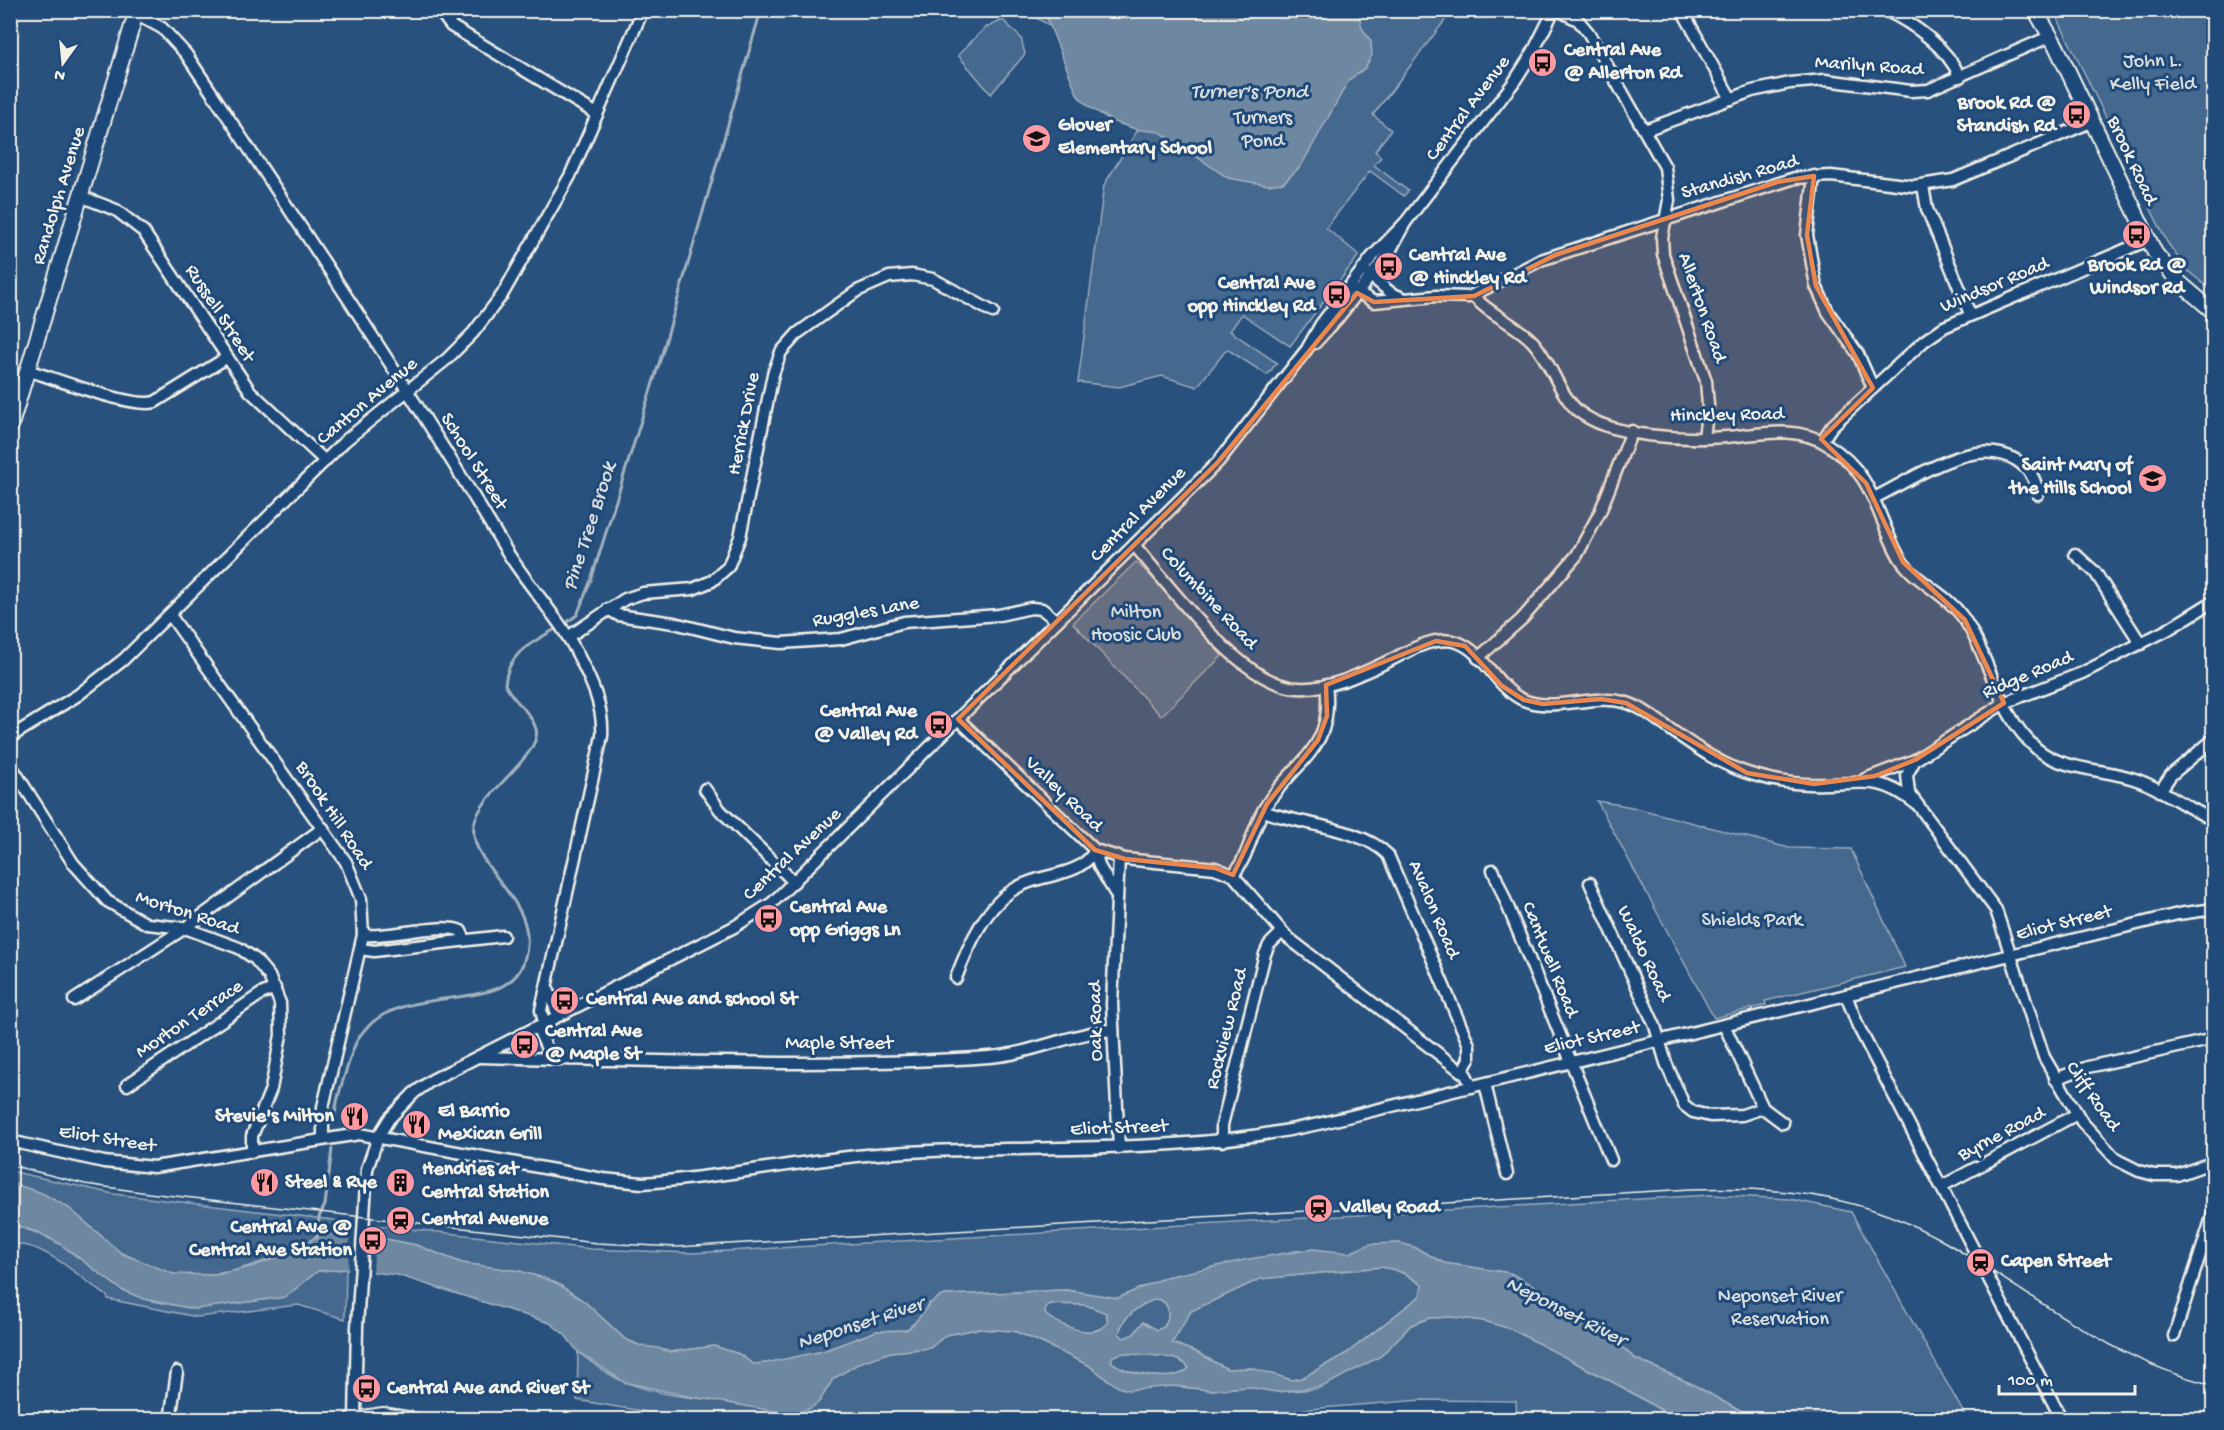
<svg xmlns="http://www.w3.org/2000/svg" width="2224" height="1430" viewBox="0 0 2224 1430" font-family="'Gochi Hand',sans-serif">
<rect width="100%" height="100%" fill="#28517e"/>
<filter id="ink" filterUnits="userSpaceOnUse"><feTurbulence type="fractalNoise" baseFrequency=".0167" numOctaves="2"/><feDisplacementMap in="SourceGraphic" scale="12" xChannelSelector="R" yChannelSelector="G"/><feConvolveMatrix kernelMatrix="1 2 1 2 8 2 1 2 1" color-interpolation-filters="sRGB"/></filter>
<g filter="url(#ink)">
<g fill="#45688e" stroke="#9cacbb" stroke-width="1.5">
<polygon points="1025,11 1452,11 1373,115 1391,130 1375,151 1381,157 1374,165 1408,191 1404,196 1370,171 1326,228 1359,255 1290,346 1242,314 1230,331 1277,363 1267,375 1227,349 1197,387 1162,376 1119,387 1078,382 1104,185 1161,92"/>
<polygon points="2054,11 2213,11 2213,292 2186,269 2167,242"/>
<polygon points="1003,20 1021,38 1025,54 991,94 958,55 985,28"/>
<polygon points="1136,562 1158,583 1222,656 1161,716 1073,623"/>
<polygon points="1597,801 1632,807 1789,848 1851,849 1905,967 1765,1001 1766,1005 1714,1018"/>
<polygon points="10,1171 114,1194 350,1222 350,1236 317,1235 296,1251 233,1271 194,1277 173,1274 121,1253 69,1208 41,1193 11,1183"/>
<polygon points="1711,1195 1790,1199 1851,1212 1967,1419 1754,1419 1694,1385 1634,1358 1600,1326 1577,1316 1549,1294 1510,1273 1444,1263 1414,1247 1349,1253 1300,1250 1166,1277 1118,1298 1066,1290 946,1295 928,1304 921,1317 906,1330 877,1331 823,1351 777,1362 753,1364 739,1354 714,1346 670,1352 641,1346 625,1339 585,1302 558,1284 519,1271 462,1263 416,1245 375,1237 376,1225 591,1249 691,1253"/>
<path d="M 10,1224 L 40,1234 L 60,1244 L 122,1290 L 144,1299 L 194,1309 L 285,1297 L 318,1271 L 346,1269 L 345,1319 L 298,1305 L 197,1317 L 108,1299 L 107,1296 C 80,1278 45,1242 11,1244 Z"/>
<path d="M 1381,1267 C 1397,1269 1409,1275 1422,1285 L 1420,1296 L 1347,1353 L 1302,1378 L 1292,1380 L 1251,1368 L 1227,1369 L 1196,1352 L 1172,1343 L 1191,1311 L 1260,1279 Z"/>
<path d="M 1158,1299 C 1171,1303 1170,1317 1164,1327 L 1157,1330 L 1143,1322 L 1134,1334 L 1124,1338 L 1119,1334 C 1121,1318 1142,1302 1158,1299 Z"/>
<path d="M 1051,1304 L 1086,1305 L 1106,1313 L 1108,1322 C 1096,1341 1057,1326 1045,1314 L 1046,1307 Z"/>
<path d="M 1452,1317 L 1484,1321 L 1511,1329 L 1622,1387 L 1676,1419 L 1517,1419 L 1516,1401 L 1422,1400 L 1308,1409 L 1239,1420 L 694,1420 L 577,1400 L 578,1352 C 592,1363 608,1376 625,1382 C 685,1405 756,1401 819,1402 L 833,1379 L 842,1371 L 861,1362 L 891,1352 L 930,1348 L 946,1335 L 978,1329 L 1014,1331 L 1038,1341 L 1088,1365 L 1108,1380 L 1211,1390 L 1247,1387 L 1277,1392 L 1317,1389 L 1381,1356 L 1411,1325 L 1429,1318 Z"/>
<path d="M 1123,1353 C 1140,1356 1179,1353 1189,1368 C 1176,1384 1125,1375 1111,1361 L 1113,1356 Z"/>
</g>
<g fill="#6e88a2" stroke="#a4b2be" stroke-width="1.5" fill-rule="evenodd">
<polygon points="1044,11 1358,11 1362,28 1371,41 1372,55 1365,68 1349,80 1301,166 1283,183 1268,185 1228,178 1160,132 1135,129 1114,122 1089,107 1078,96"/>
<path d="M 10,1183 L 42,1193 L 69,1208 L 121,1253 L 173,1274 L 215,1275 L 250,1267 L 296,1251 L 322,1233 L 381,1238 L 416,1245 L 462,1263 L 519,1271 L 544,1278 L 558,1284 L 585,1302 L 625,1339 L 641,1346 L 658,1348 L 670,1352 L 714,1346 L 739,1354 L 753,1364 L 766,1363 L 823,1351 L 877,1331 L 906,1330 C 923,1320 925,1299 946,1295 L 1066,1290 L 1118,1298 L 1166,1277 L 1249,1259 L 1313,1249 L 1349,1253 L 1370,1244 L 1400,1243 L 1414,1247 L 1444,1263 L 1510,1273 L 1549,1294 L 1577,1316 L 1600,1326 L 1634,1358 L 1694,1385 L 1754,1419 L 1676,1419 L 1622,1387 L 1511,1329 L 1484,1321 L 1452,1317 L 1429,1318 L 1411,1325 L 1381,1356 L 1324,1386 L 1277,1392 L 1247,1387 L 1211,1390 L 1174,1386 L 1128,1390 L 1118,1387 L 1088,1365 L 1038,1341 L 1014,1331 L 978,1329 L 946,1335 L 930,1348 L 891,1352 L 861,1362 L 833,1379 L 819,1402 L 811,1408 L 800,1412 L 785,1413 L 682,1395 L 624,1382 L 578,1352 L 565,1335 L 550,1323 L 397,1275 L 346,1269 L 318,1271 L 285,1297 L 194,1309 L 144,1299 L 122,1290 L 60,1244 L 40,1233 L 11,1224 ZM 1381,1267 C 1398,1269 1409,1275 1422,1285 L 1420,1296 L 1347,1353 L 1302,1378 L 1292,1380 L 1251,1368 L 1227,1369 L 1196,1352 L 1172,1343 L 1191,1311 L 1260,1279 ZM 1158,1299 C 1171,1303 1170,1317 1164,1327 L 1157,1330 L 1143,1322 L 1134,1334 L 1124,1338 L 1119,1334 C 1121,1318 1142,1302 1158,1299 ZM 1051,1304 L 1086,1305 L 1106,1313 L 1108,1322 C 1096,1341 1058,1326 1045,1314 L 1046,1307 ZM 1123,1353 C 1140,1356 1180,1353 1189,1368 C 1175,1384 1125,1375 1111,1361 L 1113,1356 Z"/>
</g>
<polygon fill="#28517e" points="350,1233 375,1236 373,1274 348,1272"/>
<g fill="none" stroke-linecap="round" stroke-linejoin="round">
<g stroke="#a4b2be" stroke-width="3">
<polyline points="563,625 577,615 591,580 662,354 761,10"/>
<path d="M 334,1123 C 335,1105 340,1088 346,1071 C 350,1059 353,1047 359,1037 C 399,977 506,1019 524,961 C 544,900 468,870 474,825 C 479,793 543,755 536,729 C 531,711 512,701 505,684 C 508,652 532,643 557,628"/>
<polyline points="317,1238 319,1217 325,1205 332,1149"/>
</g>
<defs>
<g id="minor">
<polyline points="439,10 451,26 597,114"/>
<polyline points="1558,10 1578,20 1588,32 1665,167 1669,200 1662,238 1663,254 1706,381 1708,405 1704,438"/>
<polyline points="1682,10 1731,99"/>
<path d="M 1885,10 C 1914,24 1947,47 1960,77"/>
<path d="M 136,14 L 162,28 L 186,54 C 295,218 405,381 506,550 C 528,586 559,617 578,655 C 591,680 604,707 602,736 L 541,1010 L 544,1023"/>
<polyline points="1645,130 1752,91 1790,83 1825,80 1911,91 1928,90 2051,36"/>
<polyline points="1814,176 1807,235 1816,286 1828,312 1858,354 1873,388"/>
<polyline points="1923,186 1927,209 1970,314"/>
<polyline points="80,196 116,210 143,231 250,391 325,461"/>
<polyline points="1367,273 1391,293 1403,298"/>
<polyline points="1349,287 1374,302 1436,296 1469,297 1541,260 1795,178 1831,176 1914,186 1953,180 2091,122"/>
<path d="M 1474,296 C 1484,311 1517,325 1532,341 C 1551,361 1558,393 1578,411 C 1611,438 1686,440 1727,437 C 1761,434 1797,425 1828,445 C 1874,474 1875,512 1898,555 C 1912,581 1945,592 1962,616 C 1991,657 1997,715 2037,749 C 2065,772 2107,768 2140,781 C 2166,791 2188,809 2214,820"/>
<polyline points="1315,343 1337,319 1389,253 1405,223 1514,82 1533,52 1554,10"/>
<path d="M 27,370 C 54,378 133,409 155,402 L 226,358"/>
<polyline points="1822,441 1832,426 1924,341 1944,327 2148,240"/>
<path d="M 1874,498 C 1913,479 1973,435 2016,460 C 2029,468 2036,479 2038,494"/>
<path d="M 1134,545 C 1171,587 1241,686 1298,688 C 1330,690 1361,674 1389,661 C 1409,651 1433,635 1457,642 C 1484,651 1495,686 1521,699 C 1553,714 1590,693 1624,702 C 1640,706 1653,717 1667,727 C 1694,746 1721,766 1754,775 C 1777,782 1801,785 1825,784 C 1865,783 1881,776 1915,803"/>
<polyline points="2075,554 2095,572 2141,644"/>
<polyline points="608,609 618,615 674,623 734,638 781,643 841,639 904,622 999,615 1031,608 1042,609 1057,621"/>
<polyline points="170,615 346,862 361,899 363,935 323,1107 323,1139"/>
<polyline points="568,637 625,599 643,593 693,589 712,581 728,567 740,537 773,374 781,352 798,333 857,291 889,277 912,275 933,279 993,312"/>
<polyline points="1478,658 1522,619 1577,555 1600,512 1632,431"/>
<polyline points="958,719 1095,850 1125,859 1215,868 1233,875 1287,937 1466,1075 1472,1087"/>
<polyline points="10,737 78,695 123,660 346,440 447,359 473,333 502,295 570,176 643,10"/>
<polyline points="1915,760 1907,775 1909,793 1996,910 2044,1057 2082,1122 2117,1160 2139,1171 2154,1175 2177,1175 2214,1162"/>
<polyline points="10,764 73,863 107,901 147,924 185,928 239,948 255,959 269,976 280,1003 281,1035 271,1089 252,1136 252,1152"/>
<polyline points="1865,779 1915,760 2004,703 2082,673 2167,630 2214,601"/>
<polyline points="705,789 720,810 794,882"/>
<polyline points="2160,791 2171,775 2214,739"/>
<path d="M 1263,811 C 1300,825 1361,827 1388,855 L 1469,1045 L 1469,1059 L 1462,1072"/>
<polyline points="1095,850 1099,866 1115,893"/>
<polyline points="1119,858 1112,1004 1119,1148"/>
<polyline points="1493,870 1611,1160"/>
<path d="M 1233,875 C 1249,856 1252,830 1264,809 C 1291,761 1335,754 1326,685"/>
<polyline points="1590,883 1655,1026 1666,1063 1684,1105 1693,1112 1710,1116 1742,1115 1763,1108"/>
<path d="M 363,935 C 389,938 442,922 461,931 L 465,940"/>
<polyline points="360,949 374,951 503,936"/>
<path d="M 956,978 C 968,946 986,904 1018,887 C 1044,872 1080,878 1095,850"/>
<polyline points="548,989 558,1016"/>
<polyline points="1846,995 1858,1026 2062,1420"/>
<polyline points="74,1000 185,928 323,828"/>
<polyline points="1724,1025 1763,1108 1783,1123"/>
<path d="M 537,1027 L 548,1051 L 561,1059 C 704,1062 847,1067 989,1057 C 1031,1054 1071,1033 1113,1030"/>
<polyline points="480,1057 558,1059"/>
<polyline points="2055,1079 2088,1067 2214,1039"/>
<polyline points="1485,1084 1507,1174"/>
<polyline points="127,1085 261,994 275,988"/>
<path d="M 10,1141 L 104,1162 L 154,1167 L 359,1134 L 603,1179 L 642,1183 C 731,1177 819,1156 908,1152 C 1045,1145 1182,1155 1318,1124 L 2178,914 L 2214,909"/>
<polyline points="1222,1141 1222,1125 1265,954 1269,945 1282,932"/>
<polyline points="1942,1186 2077,1114"/>
<polyline points="2174,1336 2214,1211"/>
<polyline points="355,1418 357,1327 367,1169 378,1137 389,1119 414,1093 432,1080 734,927 772,903 1218,462 1307,349 1321,324 1372,257 1405,223"/>
<polyline points="170,1420 177,1372"/>
</g>
<g id="major">
<polyline points="2035,10 2055,44 2155,253 2180,283 2214,312"/>
<polyline points="10,428 137,10"/>
<polyline points="351,1420 383,1415 413,1420"/>
</g>
</defs>
<use href="#minor" stroke="#f4f1e8" stroke-width="15"/>
<use href="#major" stroke="#f4f1e8" stroke-width="18"/>
<use href="#minor" stroke="#1f4a7a" stroke-width="10"/>
<use href="#major" stroke="#1f4a7a" stroke-width="14"/>
<path stroke="#f4f1e8" stroke-width="1.5" d="M 10,1165 L 85,1184 L 148,1193 L 597,1243 L 677,1247 L 1691,1189 C 1784,1186 1868,1196 1950,1245 C 2036,1296 2114,1362 2214,1385"/>
</g>
</g>
<path fill="#ec874e" fill-opacity="0.2" stroke="#ec874e" stroke-width="4.5" stroke-linejoin="round" d="M 1814,176 L 1807,235 L 1816,286 L 1873,388 L 1821,439 L 1866,483 L 1903,562 L 1965,620 L 2004,703 L 1915,760 L 1875,776 L 1814,784 L 1747,773 L 1626,703 L 1601,699 L 1543,704 L 1524,700 L 1502,686 L 1465,646 L 1436,641 L 1326,685 L 1327,716 L 1318,740 L 1267,804 L 1233,875 L 1215,868 L 1125,859 L 1095,850 L 958,719 L 1218,462 L 1357,293 L 1374,302 L 1474,296 L 1555,255 L 1777,182 Z"/>
<defs>
<symbol id="bus-disc" viewBox="-11 -11 22 22"><circle r="9.5" fill="#ff9aa2" stroke="#1f4a7a"/><path d="M-5-6H5V4H4V6H2V4H-2V6H-4V4H-5ZM-3.5-4V0h7V-4ZM-3.5 1.2v1.5H-2V1.2ZM2 1.2v1.5H3.5V1.2Z" fill="#111"/></symbol>
<symbol id="school-disc" viewBox="-11 -11 22 22"><circle r="9.5" fill="#ff9aa2" stroke="#1f4a7a"/><path d="M0-5L7-2L0 1L-7-2ZM-4 1L0 2.5L4 1V4Q0 6-4 4Z" fill="#111"/></symbol>
<symbol id="restaurant-disc" viewBox="-11 -11 22 22"><circle r="9.5" fill="#ff9aa2" stroke="#1f4a7a"/><path d="M-5-6h1v4h1v-4h1v4h1v-4h1v5L-1.5 .5V6h-2V.5L-5-1ZM5-6V6H3V1.5H1.5Q1.5-4 5-6Z" fill="#111"/></symbol>
<symbol id="building-disc" viewBox="-11 -11 22 22"><circle r="9.5" fill="#ff9aa2" stroke="#1f4a7a"/><path d="M-4-6H4V6H1V3H-1V6H-4ZM-2.5-4.3h1.7v1.8h-1.7ZM.8-4.3h1.7v1.8H.8ZM-2.5-1h1.7V.8h-1.7ZM.8-1h1.7V.8H.8Z" fill="#111"/></symbol>
<symbol id="station-disc" viewBox="-11 -11 22 22"><circle r="9.5" fill="#ff9aa2" stroke="#1f4a7a"/><path d="M-3-6H3Q5-6 5-4V2Q5 4 3 4L4.5 6H3L1.5 4h-3L-3 6H-4.5L-3 4Q-5 4-5 2V-4Q-5-6-3-6ZM-3.5-4v3h7v-3ZM-3.5 1v1.5H-2V1ZM2 1v1.5H3.5V1Z" fill="#111"/></symbol>
</defs>
<g fill-rule="evenodd">
<use href="#bus-disc" x="1526" y="46" width="33" height="33"/>
<use href="#bus-disc" x="2060" y="98" width="33" height="33"/>
<use href="#school-disc" x="1020" y="122" width="33" height="33"/>
<use href="#bus-disc" x="2120" y="218" width="33" height="33"/>
<use href="#bus-disc" x="1372" y="250" width="33" height="33"/>
<use href="#bus-disc" x="1320" y="278" width="33" height="33"/>
<use href="#school-disc" x="2136" y="462" width="33" height="33"/>
<use href="#bus-disc" x="922" y="708" width="33" height="33"/>
<use href="#bus-disc" x="752" y="902" width="33" height="33"/>
<use href="#bus-disc" x="548" y="984" width="33" height="33"/>
<use href="#bus-disc" x="508" y="1028" width="33" height="33"/>
<use href="#restaurant-disc" x="338" y="1100" width="33" height="33"/>
<use href="#restaurant-disc" x="400" y="1108" width="33" height="33"/>
<use href="#building-disc" x="384" y="1166" width="33" height="33"/>
<use href="#restaurant-disc" x="248" y="1166" width="33" height="33"/>
<use href="#station-disc" x="1302" y="1192" width="33" height="33"/>
<use href="#station-disc" x="384" y="1204" width="33" height="33"/>
<use href="#bus-disc" x="356" y="1224" width="33" height="33"/>
<use href="#station-disc" x="1964" y="1246" width="33" height="33"/>
<use href="#bus-disc" x="350" y="1372" width="33" height="33"/>
</g>
<g text-anchor="middle" dominant-baseline="central" stroke-width="6" stroke-linejoin="round" paint-order="stroke">
<g font-size="20" font-weight="bold" fill="#f4f1e8" stroke="#1f4a7a" text-anchor="start">
<text x="1564" y="51">Central Ave<tspan x="1564" dy="23">@ Allerton Rd</tspan></text>
<text x="2056" y="104" text-anchor="end">Brook Rd @<tspan x="2056" dy="23">Standish Rd</tspan></text>
<text x="1058" y="126">Glover<tspan x="1058" dy="23">Elementary School</tspan></text>
<text x="1409" y="256">Central Ave<tspan x="1409" dy="23">@ Hinckley Rd</tspan></text>
<text x="2137" y="266" text-anchor="middle">Brook Rd @<tspan x="2137" dy="23">Windsor Rd</tspan></text>
<text x="1315" y="284" text-anchor="end">Central Ave<tspan x="1315" dy="23">opp Hinckley Rd</tspan></text>
<text x="2132" y="466" text-anchor="end">Saint Mary of<tspan x="2132" dy="23">the Hills School</tspan></text>
<text x="917" y="712" text-anchor="end">Central Ave<tspan x="917" dy="23">@ Valley Rd</tspan></text>
<text x="790" y="908">Central Ave<tspan x="790" dy="23">opp Griggs Ln</tspan></text>
<text x="586" y="1000">Central Ave and school St</text>
<text x="545" y="1032">Central Ave<tspan x="545" dy="23">@ Maple St</tspan></text>
<text x="438" y="1112">El Barrio<tspan x="438" dy="23">Mexican Grill</tspan></text>
<text x="334" y="1117" text-anchor="end">Stevie's Milton</text>
<text x="422" y="1170">Hendries at<tspan x="422" dy="23">Central Station</tspan></text>
<text x="285" y="1183">Steel &amp; Rye</text>
<text x="1340" y="1208">Valley Road</text>
<text x="422" y="1220">Central Avenue</text>
<text x="352" y="1228" text-anchor="end">Central Ave @<tspan x="352" dy="23">Central Ave Station</tspan></text>
<text x="2001" y="1262">Capen Street</text>
<text x="387" y="1389">Central Ave and River St</text>
</g>
<g font-size="20" fill="#dadcda" stroke="#1f4a7a">
<text x="2153" y="62">John L.<tspan x="2153" dy="23">Kelly Field</tspan></text>
<text x="1263" y="119">Turners<tspan x="1263" dy="23">Pond</tspan></text>
<text x="1136" y="613">Milton<tspan x="1136" dy="23">Hoosic Club</tspan></text>
<text x="1752" y="921">Shields Park</text>
<text x="1780" y="1297">Neponset River<tspan x="1780" dy="23">Reservation</tspan></text>
</g>
<g font-size="20" fill="#f4f1e8" stroke="#1f4a7a">
<text transform="translate(1869 67) rotate(4)">Marilyn Road</text>
<text transform="translate(1469 109) rotate(-53)">Central Avenue</text>
<text transform="translate(2131 161) rotate(65)">Brook Road</text>
<text transform="translate(1740 178) rotate(-16)">Standish Road</text>
<text transform="translate(60 196) rotate(-73)">Randolph Avenue</text>
<text transform="translate(1995 286) rotate(-23)">Windsor Road</text>
<text transform="translate(1701 308) rotate(71)">Allerton Road</text>
<text transform="translate(219 314) rotate(57)">Russell Street</text>
<text transform="translate(368 402) rotate(-40)">Canton Avenue</text>
<text transform="translate(1727 416) rotate(-1)">Hinckley Road</text>
<text transform="translate(745 424) rotate(-79)">Herrick Drive</text>
<text transform="translate(473 462) rotate(58)">School Street</text>
<text transform="translate(1139 515) rotate(-45)">Central Avenue</text>
<text transform="translate(1208 599) rotate(47)">Columbine Road</text>
<text transform="translate(866 613) rotate(-10)">Ruggles Lane</text>
<text transform="translate(2028 676) rotate(-23)">Ridge Road</text>
<text transform="translate(1063 795) rotate(44)">Valley Road</text>
<text transform="translate(333 816) rotate(57)">Brook Hill Road</text>
<text transform="translate(793 855) rotate(-43)">Central Avenue</text>
<text transform="translate(1433 910) rotate(67)">Avalon Road</text>
<text transform="translate(187 914) rotate(18)">Morton Road</text>
<text transform="translate(2064 924) rotate(-14)">Eliot Street</text>
<text transform="translate(1643 954) rotate(65)">Waldo Road</text>
<text transform="translate(1549 960) rotate(68)">Cantwell Road</text>
<text transform="translate(190 1020) rotate(-34)">Morton Terrace</text>
<text transform="translate(1097 1021) rotate(-91)">Oak Road</text>
<text transform="translate(1228 1029) rotate(-76)">Rockview Road</text>
<text transform="translate(1592 1039) rotate(-13)">Eliot Street</text>
<text x="839" y="1044">Maple Street</text>
<text transform="translate(2092 1097) rotate(55)">Cliff Road</text>
<text transform="translate(1119 1129) rotate(-2)">Eliot Street</text>
<text transform="translate(2002 1135) rotate(-28)">Byrne Road</text>
<text transform="translate(107 1140) rotate(9)">Eliot Street</text>
</g>
<g font-size="21" font-style="italic" fill="#d9dcda" stroke="#1f4a7a">
<text x="1249" y="93">Turner's Pond</text>
<text transform="translate(591 527) rotate(-72)">Pine Tree Brook</text>
<text transform="translate(1565 1313) rotate(27)">Neponset River</text>
<text transform="translate(861 1325) rotate(-18)">Neponset River</text>
</g>
</g>
<rect width="2224" height="1430" fill="none" stroke="#1f4a7a" stroke-width="36"/>
<rect x="18" y="18" width="2188" height="1394" fill="none" stroke="#f4f1e8" stroke-width="2" filter="url(#ink)"/>
<g transform="translate(63 63) rotate(195)" stroke="#1f4a7a" stroke-width="4.5" paint-order="stroke">
<path d="M0-4.5L10 22L0 15L-10 22Z" fill="#f4f1e8"/>
<text y="-9" font-size="16" font-weight="bold" text-anchor="middle" fill="#f4f1e8">N</text>
</g>
<path d="M1999 1385v9h136v-9" fill="none" stroke="#f4f1e8" stroke-width="3"/>
<text x="2008" y="1385" font-size="18" fill="#f4f1e8" stroke="#1f4a7a" stroke-width="4.5" paint-order="stroke">100 m</text>
</svg>
